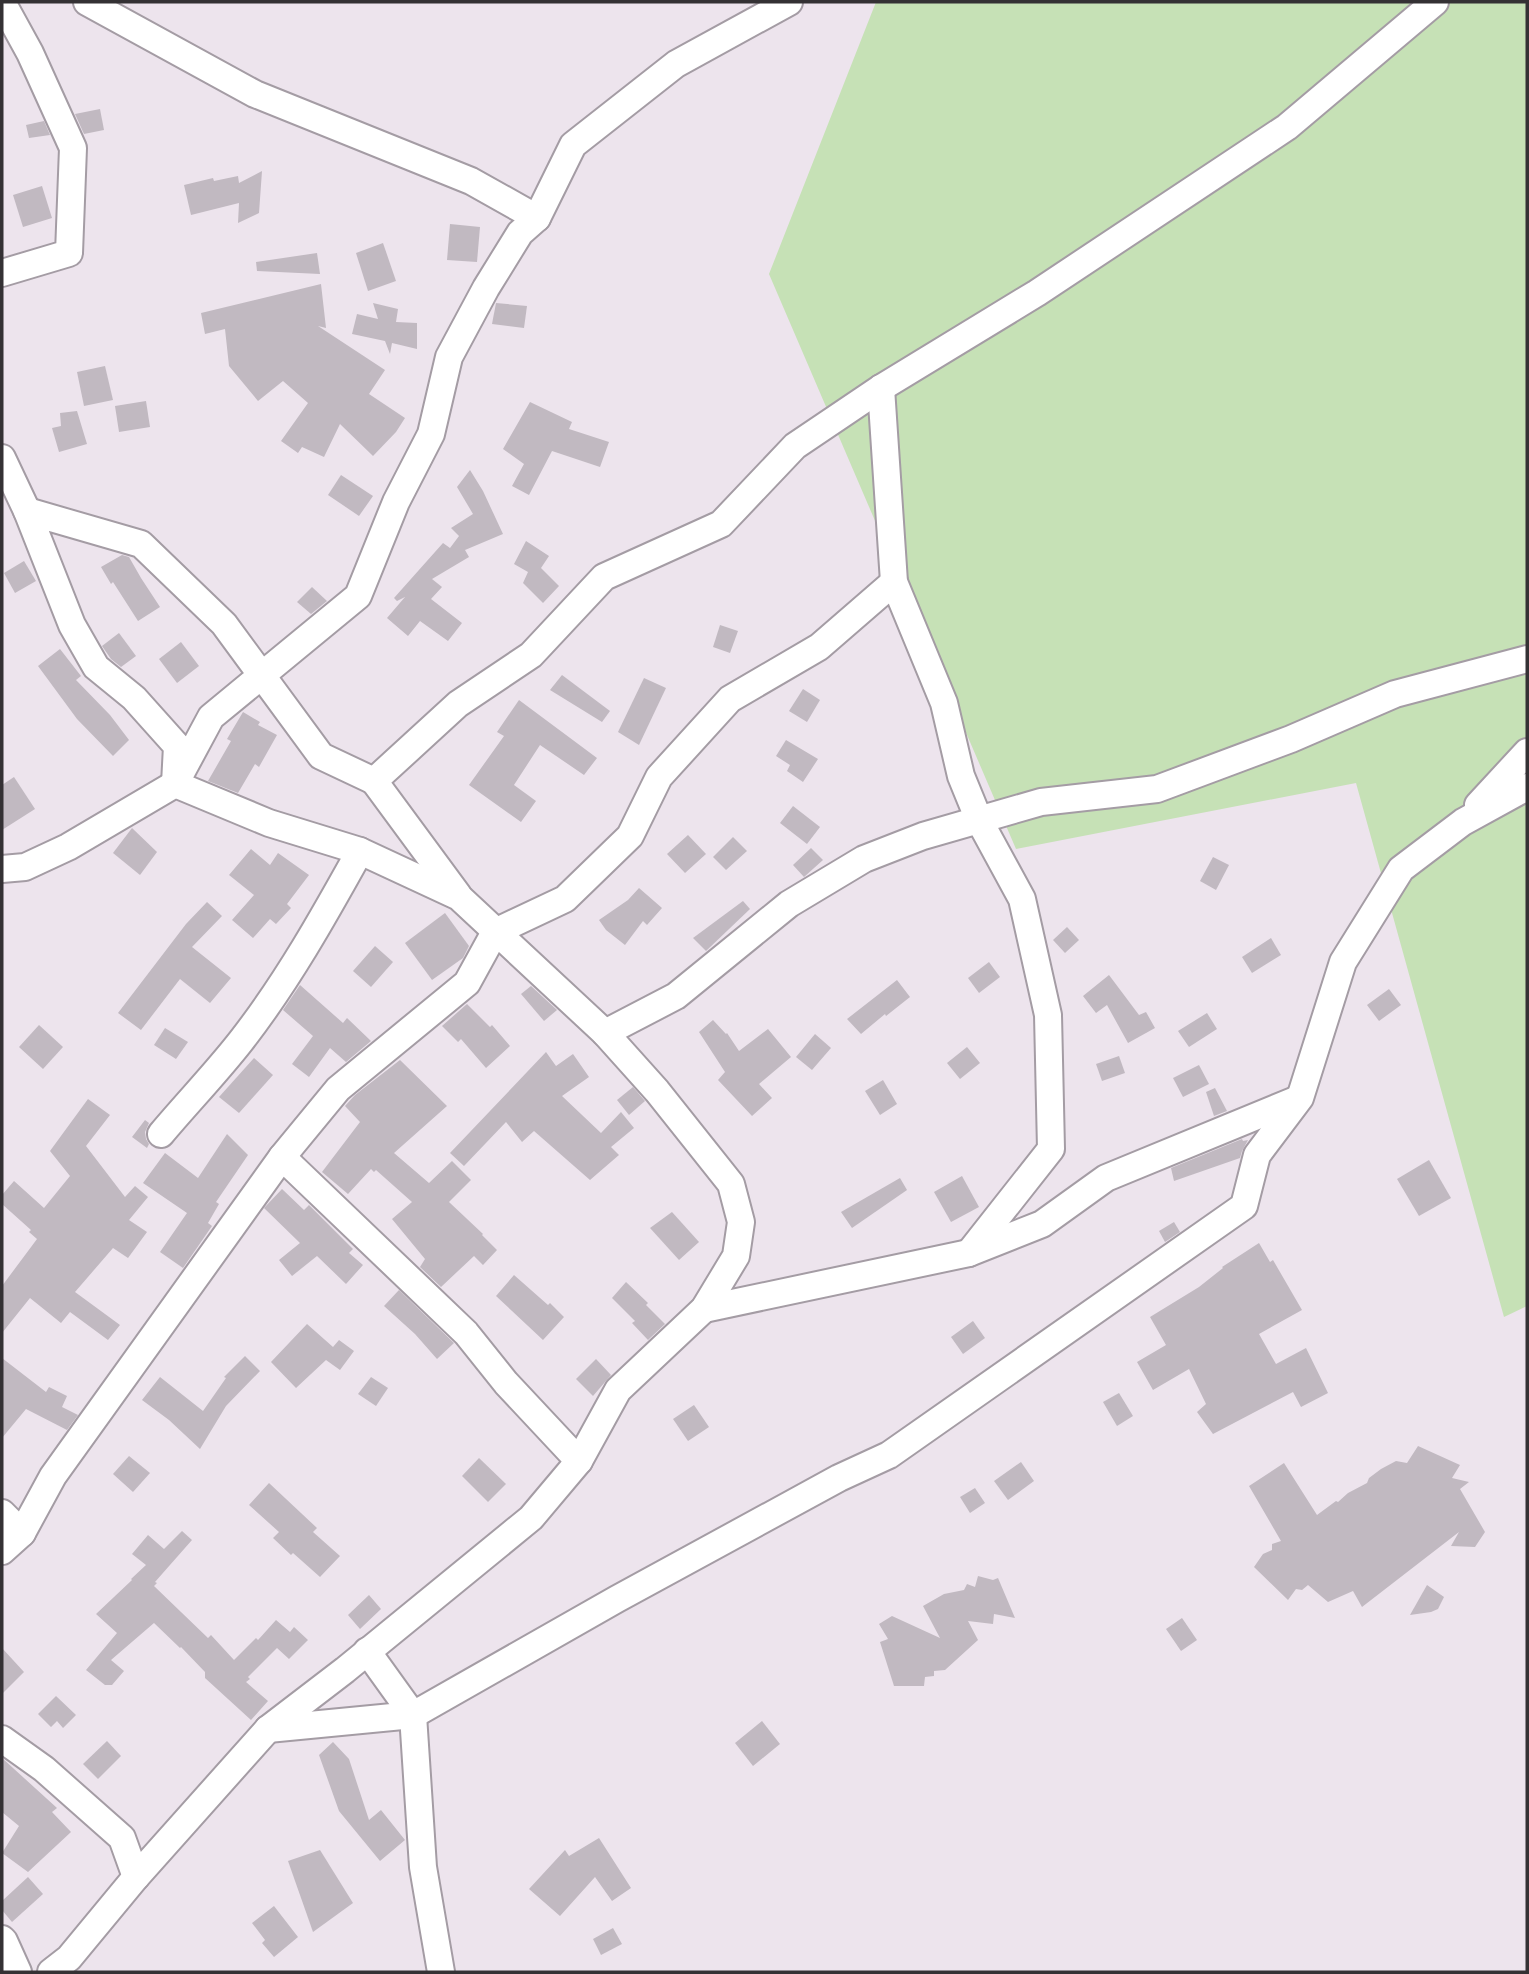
<svg xmlns="http://www.w3.org/2000/svg" width="1529" height="1974" viewBox="0 0 1529 1974" font-family="Commissioner,sans-serif">
<rect width="100%" height="100%" fill="#ede4ed"/>
<polygon fill="#c6e1b6" points="876,2 1527,2 1527,1306 1504,1317 1356,783 1016,849 769,274"/>
<g fill="#c1b9c1">
<polygon points="100,109 104,130 84,134 75,114"/>
<polygon points="44,121 50,135 29,138 26,125"/>
<polygon points="262,171 259,213 238,223 239,203 191,215 184,185 213,178 214,181 238,176 239,183"/>
<polygon points="42,186 52,218 23,227 13,195"/>
<polygon points="450,224 480,227 477,262 447,260"/>
<polygon points="383,243 396,281 368,291 356,253"/>
<polygon points="317,253 320,274 257,271 256,262"/>
<polygon points="321,284 326,328 318,326 385,370 369,394 405,418 396,432 373,456 340,424 324,457 302,447 298,453 281,441 308,403 283,381 258,401 229,366 225,329 205,334 201,313"/>
<polygon points="373,303 398,309 396,322 417,323 417,349 392,343 390,354 385,341 352,334 357,314 378,319"/>
<polygon points="496,303 527,306 524,328 492,324"/>
<polygon points="105,366 113,400 84,406 77,372"/>
<polygon points="146,401 150,427 119,432 115,406"/>
<polygon points="530,402 572,422 569,429 609,442 600,467 552,451 529,495 512,486 524,464 503,449"/>
<polygon points="77,411 87,444 59,452 52,428 61,426 60,413"/>
<polygon points="470,470 483,491 503,534 465,550 469,557 432,579 442,587 431,599 462,623 448,641 420,621 408,636 387,618 405,597 397,601 394,598 443,543 450,548 459,536 451,528 473,514 457,487"/>
<polygon points="341,475 373,496 359,516 328,495"/>
<polygon points="526,541 549,556 541,568 559,586 543,603 523,583 528,572 514,564"/>
<polygon points="122,555 129,557 141,578 160,607 138,621 113,582 111,584 101,567"/>
<polygon points="24,561 36,581 15,593 4,573"/>
<polygon points="312,587 327,601 311,614 297,602"/>
<polygon points="720,625 738,631 730,653 713,647"/>
<polygon points="119,633 136,656 121,667 111,659 102,646"/>
<polygon points="181,642 199,666 177,683 159,659"/>
<polygon points="60,649 81,676 76,680 110,715 129,740 113,756 77,719 38,666"/>
<polygon points="562,675 610,711 602,722 550,690"/>
<polygon points="644,678 666,688 639,745 618,732"/>
<polygon points="803,689 820,700 807,722 789,711"/>
<polygon points="519,700 597,758 584,775 540,745 514,785 536,801 521,822 469,785 504,736 497,732"/>
<polygon points="243,712 260,722 258,725 277,735 259,767 255,764 238,793 208,781 231,741 227,739"/>
<polygon points="786,740 818,759 803,782 787,771 790,765 776,756"/>
<polygon points="14,777 35,809 2,830 2,785"/>
<polygon points="793,806 820,827 807,844 780,823"/>
<polygon points="132,828 157,852 140,875 113,853"/>
<polygon points="688,835 706,854 685,873 667,854"/>
<polygon points="733,837 747,851 726,870 713,857"/>
<polygon points="811,848 823,860 804,877 793,865"/>
<polygon points="251,849 270,865 278,853 309,875 287,904 291,908 276,924 270,919 253,938 232,920 254,895 229,875"/>
<polygon points="1213,857 1229,865 1216,890 1200,881"/>
<polygon points="639,888 662,908 647,925 643,921 625,945 606,930 599,920 628,900"/>
<polygon points="743,901 750,909 706,951 693,938"/>
<polygon points="207,902 222,916 192,947 231,978 210,1003 180,979 141,1030 118,1013 186,924"/>
<polygon points="445,913 469,946 463,958 432,980 405,943"/>
<polygon points="1067,927 1079,940 1065,953 1053,940"/>
<polygon points="1271,938 1281,955 1252,973 1242,957"/>
<polygon points="375,946 393,962 371,987 353,971"/>
<polygon points="989,962 1000,977 979,993 968,978"/>
<polygon points="1109,975 1139,1015 1146,1012 1155,1028 1128,1043 1107,1005 1096,1013 1083,996"/>
<polygon points="897,980 910,997 886,1016 885,1014 861,1034 847,1019"/>
<polygon points="300,985 343,1023 347,1018 371,1041 346,1062 330,1048 309,1077 292,1064 313,1036 283,1010"/>
<polygon points="531,986 557,1010 544,1021 521,994"/>
<polygon points="1389,989 1401,1005 1379,1021 1367,1005"/>
<polygon points="467,1004 490,1027 492,1025 510,1046 486,1068 461,1039 458,1042 442,1026"/>
<polygon points="1207,1013 1217,1029 1189,1047 1178,1031"/>
<polygon points="713,1020 726,1034 727,1033 739,1051 768,1029 791,1057 759,1084 772,1098 752,1116 718,1080 725,1072 699,1032"/>
<polygon points="39,1025 63,1047 43,1069 19,1047"/>
<polygon points="165,1028 188,1042 176,1059 154,1045"/>
<polygon points="815,1034 831,1048 812,1070 796,1057"/>
<polygon points="967,1047 980,1063 960,1079 947,1063"/>
<polygon points="546,1052 556,1066 573,1054 589,1077 562,1096 601,1133 621,1112 634,1128 611,1147 619,1155 590,1180 534,1131 522,1142 506,1122 464,1166 450,1153"/>
<polygon points="1119,1056 1125,1073 1102,1081 1096,1064"/>
<polygon points="254,1058 273,1075 239,1113 219,1097"/>
<polygon points="400,1060 447,1106 394,1153 429,1183 452,1161 471,1180 449,1202 483,1234 482,1235 497,1250 483,1265 474,1256 441,1287 420,1267 425,1259 392,1219 412,1202 376,1170 374,1172 371,1169 348,1194 322,1172 360,1122 345,1106 355,1095"/>
<polygon points="1199,1065 1209,1084 1183,1097 1173,1078"/>
<polygon points="883,1080 897,1104 880,1115 865,1091"/>
<polygon points="633,1087 645,1101 629,1115 617,1100"/>
<polygon points="1215,1088 1227,1111 1214,1116 1206,1092"/>
<polygon points="88,1099 110,1115 86,1146 125,1197 135,1186 148,1197 129,1220 147,1232 128,1258 113,1248 75,1292 120,1325 108,1340 70,1312 61,1323 30,1298 2,1333 2,1286 37,1239 29,1232 31,1230 2,1204 2,1195 14,1181 44,1208 70,1176 50,1151"/>
<polygon points="145,1120 149,1123 145,1132 146,1139 149,1144 147,1148 132,1137"/>
<polygon points="227,1134 248,1155 216,1202 219,1204 208,1223 212,1226 183,1268 160,1252 187,1213 143,1183 165,1153 198,1178"/>
<polygon points="1242,1139 1243,1141 1248,1140 1242,1151 1240,1158 1174,1181 1171,1168"/>
<polygon points="1429,1160 1451,1198 1419,1216 1397,1179"/>
<polygon points="962,1176 979,1207 951,1222 934,1192"/>
<polygon points="900,1178 907,1190 852,1228 841,1212"/>
<polygon points="282,1189 304,1210 309,1205 353,1249 349,1253 363,1265 346,1284 317,1256 292,1276 279,1260 300,1243 264,1208"/>
<polygon points="672,1212 699,1242 679,1260 650,1228"/>
<polygon points="1174,1222 1180,1232 1165,1242 1159,1231"/>
<polygon points="1259,1243 1270,1262 1273,1260 1302,1310 1259,1334 1276,1364 1306,1348 1328,1393 1301,1407 1293,1392 1213,1434 1197,1412 1206,1404 1189,1369 1153,1390 1137,1362 1166,1345 1150,1317 1199,1287 1223,1268 1222,1267"/>
<polygon points="514,1275 548,1305 550,1303 564,1317 543,1340 496,1296"/>
<polygon points="626,1282 648,1303 646,1305 665,1324 648,1340 632,1323 635,1321 612,1298"/>
<polygon points="399,1290 454,1343 437,1359 415,1334 384,1306"/>
<polygon points="973,1321 985,1338 963,1354 951,1337"/>
<polygon points="307,1324 333,1347 339,1340 354,1351 340,1370 326,1360 296,1388 271,1362"/>
<polygon points="245,1356 260,1371 226,1406 200,1449 169,1420 142,1400 160,1377 203,1411 226,1378 224,1377"/>
<polygon points="2,1358 46,1392 49,1387 67,1396 62,1407 78,1415 67,1430 26,1409 2,1438"/>
<polygon points="596,1359 611,1375 593,1396 576,1379"/>
<polygon points="371,1377 388,1388 376,1406 358,1394"/>
<polygon points="1119,1393 1133,1416 1117,1426 1103,1402"/>
<polygon points="694,1405 709,1427 688,1441 673,1419"/>
<polygon points="1418,1446 1460,1465 1452,1478 1469,1482 1460,1489 1485,1532 1475,1547 1451,1546 1459,1532 1362,1607 1353,1591 1328,1602 1308,1585 1302,1590 1296,1589 1288,1600 1254,1567 1263,1554 1272,1550 1272,1544 1281,1541 1249,1486 1284,1463 1317,1515 1336,1501 1338,1502 1348,1493 1367,1483 1369,1478 1381,1469 1396,1461 1407,1463"/>
<polygon points="129,1456 150,1473 133,1492 113,1474"/>
<polygon points="479,1458 506,1484 488,1502 462,1476"/>
<polygon points="1021,1462 1034,1481 1008,1500 994,1481"/>
<polygon points="269,1483 317,1528 313,1532 340,1556 320,1577 293,1553 291,1555 273,1538 279,1532 249,1505"/>
<polygon points="975,1488 985,1503 970,1513 960,1497"/>
<polygon points="182,1531 192,1540 155,1582 157,1583 154,1586 208,1638 211,1635 234,1660 256,1638 258,1640 276,1620 290,1632 294,1627 308,1640 289,1659 277,1648 248,1677 250,1679 246,1682 268,1701 251,1720 205,1678 205,1672 181,1647 180,1648 154,1623 111,1660 124,1671 112,1685 105,1685 86,1670 117,1633 96,1614 132,1580 131,1579 146,1565 132,1554 148,1535 164,1549"/>
<polygon points="978,1576 993,1580 998,1578 1015,1618 994,1614 993,1624 968,1621 978,1640 945,1670 934,1671 934,1676 925,1677 924,1686 894,1686 880,1642 888,1639 879,1624 892,1616 940,1638 923,1606 944,1594 964,1590 967,1584 975,1587"/>
<polygon points="1427,1585 1444,1597 1438,1609 1431,1612 1410,1615"/>
<polygon points="369,1595 381,1609 360,1629 348,1615"/>
<polygon points="1182,1618 1197,1640 1181,1651 1166,1629"/>
<polygon points="2,1648 24,1672 2,1694"/>
<polygon points="56,1696 76,1715 63,1728 57,1721 51,1727 38,1714"/>
<polygon points="762,1721 780,1744 753,1766 735,1743"/>
<polygon points="107,1741 121,1756 98,1779 83,1764"/>
<polygon points="333,1742 349,1759 369,1820 381,1810 405,1840 380,1861 339,1811 319,1755"/>
<polygon points="2,1758 57,1808 52,1812 71,1832 28,1872 2,1853 19,1826 2,1812"/>
<polygon points="599,1838 631,1888 612,1901 595,1877 560,1916 529,1889 565,1850 569,1856"/>
<polygon points="320,1850 353,1903 313,1932 288,1861"/>
<polygon points="28,1877 43,1894 12,1922 2,1910 2,1901"/>
<polygon points="274,1906 298,1937 274,1957 262,1943 265,1940 252,1923"/>
<polygon points="613,1928 622,1944 601,1955 593,1939"/>
</g>
<g fill="none" stroke-linecap="round" stroke-linejoin="round">
<defs>
<g id="minor">
<polyline points="87,2 255,94 471,181 537,218"/>
<polyline points="2,273 69,253 73,148 30,53 2,2"/>
<polyline points="881,388 894,582 944,703 961,776 979,820 1022,899 1048,1015 1051,1149 969,1253"/>
<polyline points="2,458 27,511"/>
<polyline points="374,781 321,756 224,624 141,544 27,511 72,625 96,667 134,698 177,746 175,784 211,717 358,596 396,502 431,434 449,357 486,288 520,233 537,218 573,145 676,64 789,2"/>
<polyline points="1478,805 1527,752"/>
<polyline points="2,869 25,867 68,847 175,784 269,823 360,851 459,897 605,1033 657,1091 731,1184 741,1222 736,1256 704,1309 618,1390 579,1461 531,1518 345,1670 268,1729 136,1877 69,1958 51,1972"/>
<polyline points="458,895 374,781 458,704 531,655 604,577 721,524 795,446 881,388 1037,293 1287,127 1435,2"/>
<polyline points="605,1033 676,996 789,904 864,859 923,836 1041,802 1157,789 1291,739 1395,694 1527,659"/>
<path d="M 161,1134 C 187,1103 216,1073 241,1041 C 287,982 324,916 360,851"/>
<polyline points="282,1157 466,1333 506,1383 579,1461"/>
<polyline points="704,1309 969,1253 1042,1224 1106,1178 1298,1099"/>
<polyline points="2,1513 22,1533"/>
<polyline points="2,1551 22,1533 53,1476 282,1157 338,1089 467,983 495,932 565,899 630,836 659,777 730,699 819,647 894,582"/>
<polyline points="367,1651 413,1715 423,1867 441,1972"/>
<polyline points="268,1729 413,1715 617,1599 839,1478 889,1455 1244,1206 1257,1155 1300,1098 1343,962 1401,869 1463,822 1527,787"/>
<polyline points="2,1739 44,1769 122,1838 136,1877"/>
<polyline points="2,1939 4,1941 18,1972"/>
</g>
</defs>
<use href="#minor" stroke="#a49ca4" stroke-width="30"/>
<use href="#minor" stroke="#fff" stroke-width="26"/>
</g>
<rect width="1529" height="1974" fill="none" stroke="#343134" stroke-width="7"/>
</svg>
